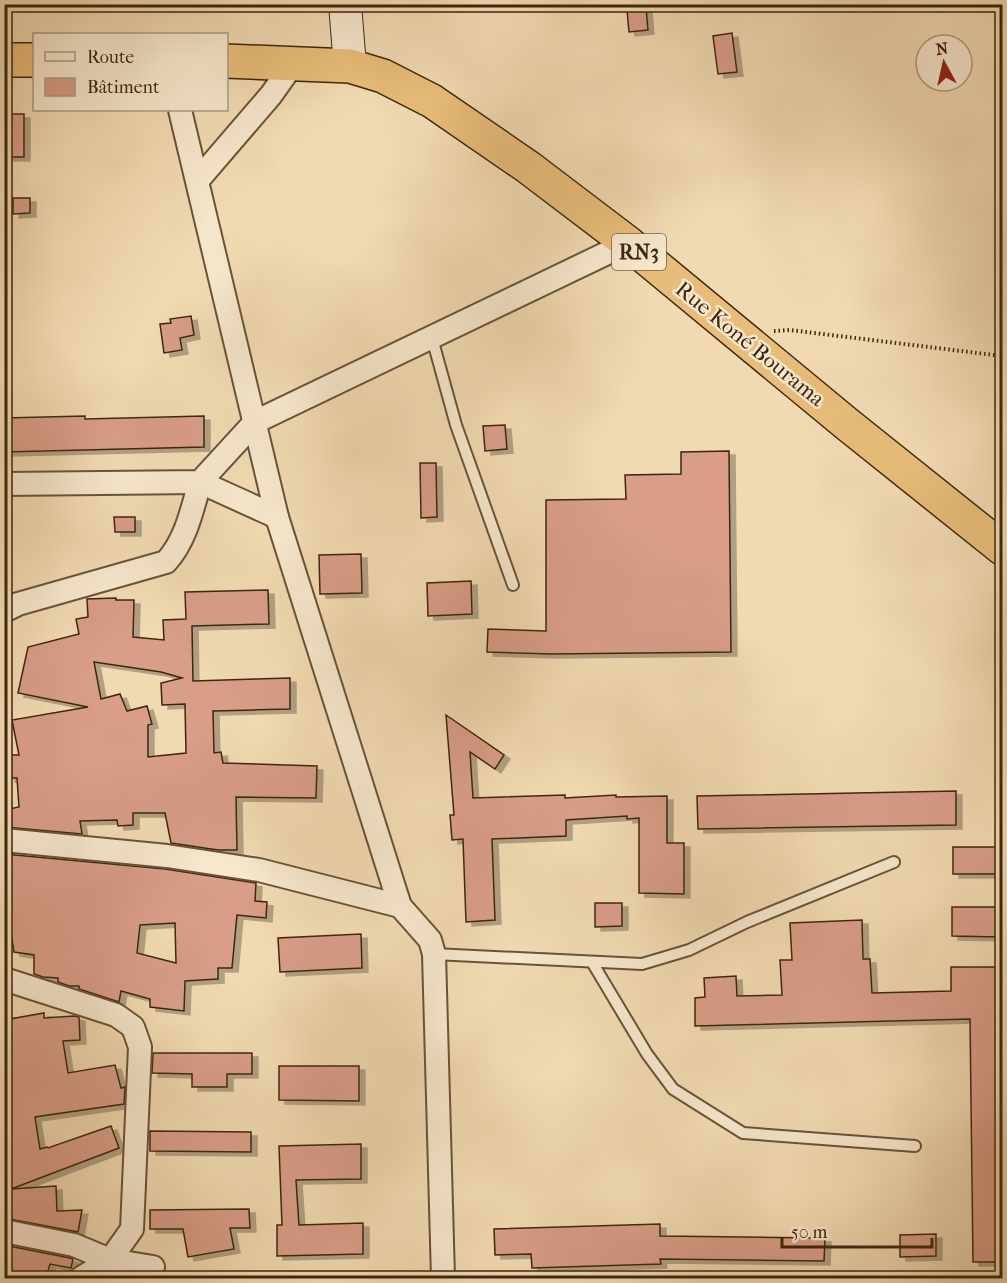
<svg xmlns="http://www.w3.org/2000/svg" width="1007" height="1283" viewBox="0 0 1007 1283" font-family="'IM FELL French Canon',serif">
<defs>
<filter id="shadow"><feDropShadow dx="6" dy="4" stdDeviation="0" flood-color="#0004"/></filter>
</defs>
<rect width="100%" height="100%" fill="#f1dab2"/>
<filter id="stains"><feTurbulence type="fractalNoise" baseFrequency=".00333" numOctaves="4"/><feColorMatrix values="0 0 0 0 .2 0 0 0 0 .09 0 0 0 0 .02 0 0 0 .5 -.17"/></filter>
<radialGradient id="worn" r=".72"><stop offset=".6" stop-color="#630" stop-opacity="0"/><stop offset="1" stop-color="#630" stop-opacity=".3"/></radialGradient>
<g fill="#d99d88" stroke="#3d260f" stroke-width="1.5" fill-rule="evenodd" filter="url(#shadow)">
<polygon points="646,8 648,30 629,32 627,10"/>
<polygon points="732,33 737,72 718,74 713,36"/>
<rect x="4" y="114" width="20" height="43"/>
<polygon points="13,198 30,198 30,213 13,214"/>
<polygon points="191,316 194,335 180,338 182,350 164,353 160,324 171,323 170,319"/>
<polygon points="85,416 85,419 204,416 204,447 4,452 4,418"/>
<polygon points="505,425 507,449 485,451 483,426"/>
<polygon points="729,451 731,652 551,654 487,652 488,629 546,631 546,500 626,499 625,475 681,474 681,452"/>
<polygon points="420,463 436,463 437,517 421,518"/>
<polygon points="114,517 135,517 135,532 115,532"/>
<polygon points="361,554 362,593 320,594 319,555"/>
<polygon points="471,581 472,614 428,616 427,583"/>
<path d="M 268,590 L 269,624 L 192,626 L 193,681 L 290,678 L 290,709 L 213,711 L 214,753 L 221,752 L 223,763 L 317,766 L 316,798 L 236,797 L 237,850 L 218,850 L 171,843 L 165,813 L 133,813 L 133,825 L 118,826 L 117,820 L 80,821 L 82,834 L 4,827 L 4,810 L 19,807 L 17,778 L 9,778 L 10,755 L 19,755 L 12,720 L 88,707 L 18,693 L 28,647 L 79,634 L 76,619 L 88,617 L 87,599 L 116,598 L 116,600 L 134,600 L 133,637 L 164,640 L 163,620 L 186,619 L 185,592 ZM 94,662 L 161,672 L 182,678 L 161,683 L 162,705 L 185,704 L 186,753 L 148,757 L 148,725 L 152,724 L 147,706 L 127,711 L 120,694 L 101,699 Z"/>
<polygon points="446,715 504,755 495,769 470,752 473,798 565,795 565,798 616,795 616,797 667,796 667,843 684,843 684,894 639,893 639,818 627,819 627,816 566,820 566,836 492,839 495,920 466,922 463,839 452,840 450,815 454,815"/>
<polygon points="956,791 956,825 698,829 697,796"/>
<rect x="953" y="847" width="49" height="27"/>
<path d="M 4,854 L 165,869 L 256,883 L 255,901 L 267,902 L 266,918 L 237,915 L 232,968 L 218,968 L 218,979 L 185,981 L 184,1011 L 150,1007 L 150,999 L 121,991 L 119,1002 L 79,989 L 79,986 L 69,986 L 58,982 L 58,978 L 43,977 L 34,974 L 34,955 L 14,952 L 4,888 ZM 175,923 L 176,963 L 137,953 L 140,925 Z"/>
<polygon points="595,903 622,903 622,926 595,927"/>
<polygon points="952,907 999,907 999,937 952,936"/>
<polygon points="862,920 863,959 870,959 872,993 951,991 951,967 999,967 1002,1262 973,1262 970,1019 695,1026 695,998 705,997 704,978 736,976 737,996 782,995 780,960 792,960 790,923"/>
<polygon points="361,934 362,968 280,972 278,938"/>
<polygon points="44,1013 44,1018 74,1016 79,1017 80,1040 63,1041 68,1073 115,1065 121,1088 125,1087 124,1104 35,1117 40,1149 47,1147 48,1148 111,1126 119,1148 11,1189 56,1186 57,1211 82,1210 78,1232 4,1218 4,1020"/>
<polygon points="153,1053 252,1053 252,1074 227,1074 227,1087 192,1087 192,1074 152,1073"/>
<polygon points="279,1066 359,1066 359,1101 279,1100"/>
<polygon points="150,1131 251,1132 251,1152 150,1151"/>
<polygon points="361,1144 361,1179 296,1180 299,1225 363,1223 363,1254 277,1256 277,1225 282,1225 279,1146"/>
<polygon points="249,1209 250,1228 230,1228 234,1249 188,1257 183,1229 150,1229 150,1210"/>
<polygon points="660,1224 660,1236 825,1238 824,1261 660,1259 661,1264 532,1268 531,1254 495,1255 494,1229"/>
<polygon points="936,1234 936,1256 900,1257 900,1235"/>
<polygon points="4,1245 70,1258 73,1259 71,1268 50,1264 46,1278 4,1278"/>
</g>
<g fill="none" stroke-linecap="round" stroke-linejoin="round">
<defs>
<g id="lane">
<polyline points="432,338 456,425 513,585"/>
<polyline points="434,954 642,964 689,950 747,922 894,862"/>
<polyline points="592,962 647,1054 673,1089 743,1133 915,1146"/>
</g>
<g id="street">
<polyline points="180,110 277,517 400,906 430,940 434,954 443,1278"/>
<polyline points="198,180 271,95 293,64"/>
<polyline points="4,484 200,482 255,422 628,243"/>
<path d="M 4,611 L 18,604 L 166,562 C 186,540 192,510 200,482 L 277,517"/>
<polyline points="4,840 167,856 259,870 400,906"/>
<polyline points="4,979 116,1015 133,1027 140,1047 132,1229 110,1260 153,1267"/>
<polyline points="4,1231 74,1245 110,1260"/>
<polyline points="81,1278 110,1260"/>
</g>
<polyline id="secondary" points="345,4 350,66"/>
<g id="highway">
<polyline points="4,60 34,60"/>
<polyline points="226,61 350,66 383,76 432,101 528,167 628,243 847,424 1002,548"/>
</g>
</defs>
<use href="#lane" stroke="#6a5338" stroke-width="14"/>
<use href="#street" stroke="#6a5338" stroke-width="26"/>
<use href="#secondary" stroke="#3d260f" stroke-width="34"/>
<use href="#highway" stroke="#3d260f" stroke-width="36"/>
<polyline stroke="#3d260f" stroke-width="4" stroke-dasharray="1.5 3" stroke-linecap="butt" points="774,331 790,330 1002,356"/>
<use href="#lane" stroke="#f6e7cd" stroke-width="10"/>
<use href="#street" stroke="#f6e7cd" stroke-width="22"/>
<use href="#secondary" stroke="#f6e7cd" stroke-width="32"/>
<use href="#highway" stroke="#e8bd79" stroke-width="33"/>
</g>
<g text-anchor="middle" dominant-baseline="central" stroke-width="5" stroke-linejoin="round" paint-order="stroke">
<rect fill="#f6e7cd" stroke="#746048" stroke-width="1.5" x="612" y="234" width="54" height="36" rx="4.5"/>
<g font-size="21" font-weight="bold" fill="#3d260f">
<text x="639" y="252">RN3</text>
</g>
<g font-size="22" fill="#3d260f" stroke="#f6e7cd">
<text transform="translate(750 344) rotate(39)">Rue Koné Bourama</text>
</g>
</g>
<rect width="1007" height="1283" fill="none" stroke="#f1dab2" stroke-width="24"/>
<rect x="6" y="6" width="995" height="1271" fill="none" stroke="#3d260f" stroke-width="3"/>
<rect x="12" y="12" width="983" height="1259" fill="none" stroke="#3d260f" stroke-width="1.5"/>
<rect x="33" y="33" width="195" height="78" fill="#f6e7cd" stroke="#ac9a81" stroke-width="1.5"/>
<rect x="45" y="52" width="30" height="9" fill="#f6e7cd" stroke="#ac9a81" stroke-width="1.5"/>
<text x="87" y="63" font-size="18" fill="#3d260f">Route</text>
<rect x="45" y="78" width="30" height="18" fill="#d99d88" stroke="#ac9a81" stroke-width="1.5"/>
<text x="87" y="93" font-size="18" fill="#3d260f">Bâtiment</text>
<g transform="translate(944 63) rotate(352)"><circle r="28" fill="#f6e7cd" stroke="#ac9a81" stroke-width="1.5"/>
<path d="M0-4.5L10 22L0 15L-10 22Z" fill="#8f2418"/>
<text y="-9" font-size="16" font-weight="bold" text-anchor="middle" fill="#3d260f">N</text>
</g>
<path d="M782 1238v9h150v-9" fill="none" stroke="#3d260f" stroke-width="3"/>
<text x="791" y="1238" font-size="18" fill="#3d260f" stroke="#f6e7cd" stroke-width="4.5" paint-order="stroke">50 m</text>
<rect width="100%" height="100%" filter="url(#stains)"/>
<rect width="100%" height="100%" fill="url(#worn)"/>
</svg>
